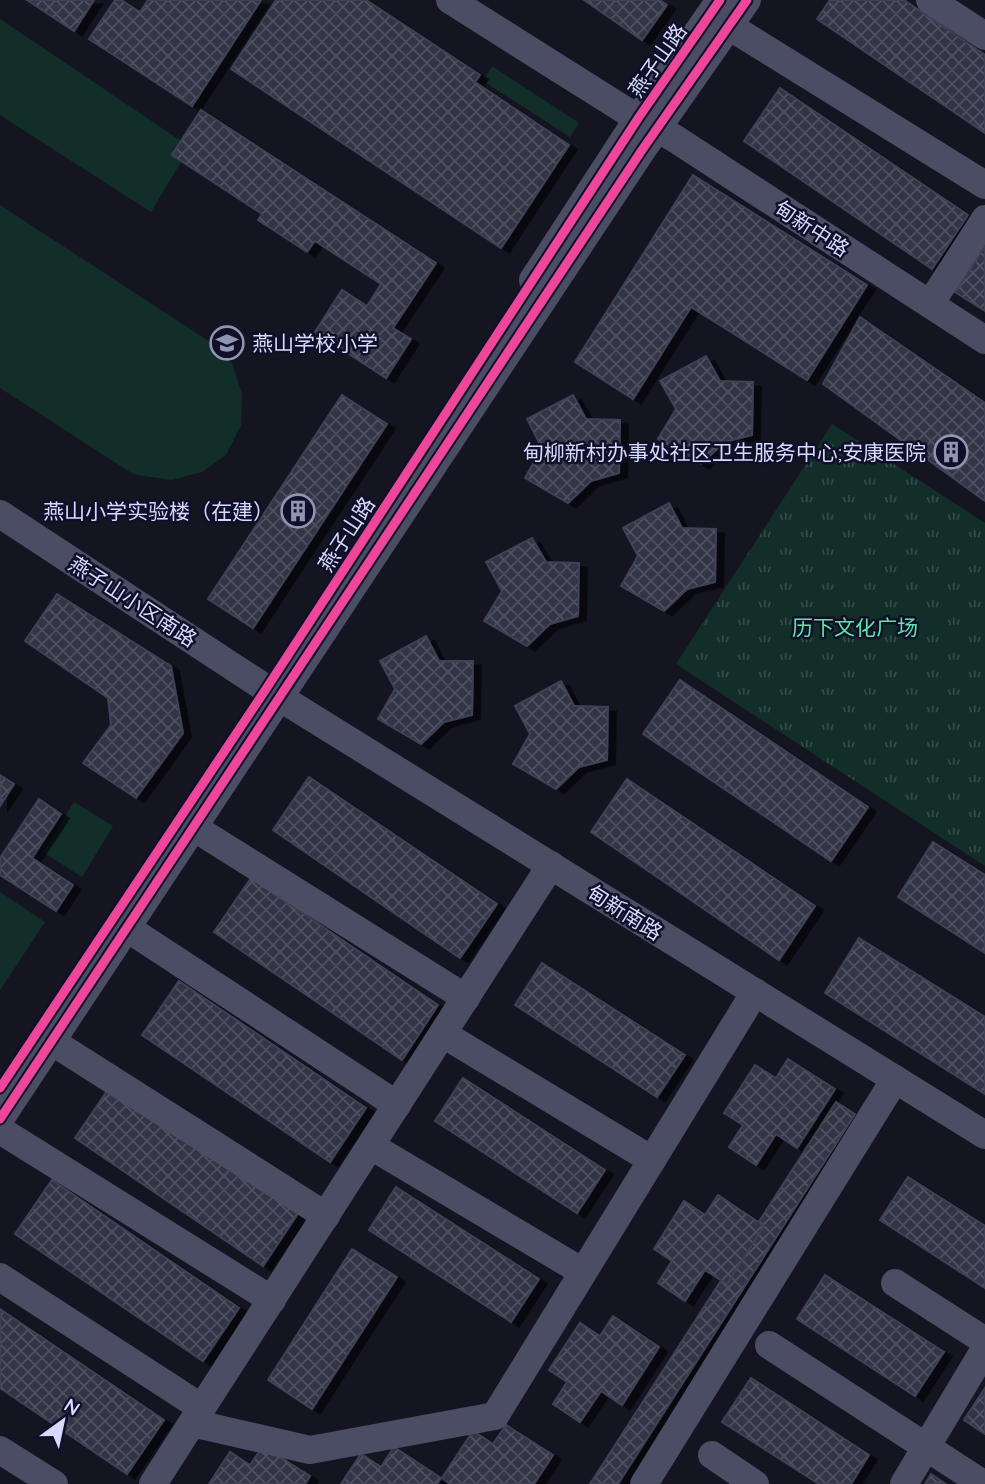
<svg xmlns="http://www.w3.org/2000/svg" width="985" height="1484" viewBox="0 0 985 1484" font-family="Quicksand,'Noto Sans SC',sans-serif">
<defs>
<pattern id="park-tufts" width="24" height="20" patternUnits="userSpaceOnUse" patternTransform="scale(1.75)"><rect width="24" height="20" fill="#122e29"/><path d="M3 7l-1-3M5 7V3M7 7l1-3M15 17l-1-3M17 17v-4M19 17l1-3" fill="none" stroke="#344c49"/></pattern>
<pattern id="building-cross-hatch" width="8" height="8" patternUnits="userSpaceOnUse" patternTransform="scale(1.75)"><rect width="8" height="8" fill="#323444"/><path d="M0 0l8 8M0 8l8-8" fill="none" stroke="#4f5160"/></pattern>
<filter id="shadow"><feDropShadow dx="8" dy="4.5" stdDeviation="0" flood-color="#0009"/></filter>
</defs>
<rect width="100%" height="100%" fill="#151522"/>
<g fill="#122e29">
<polygon points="0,19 190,147 151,212 0,115"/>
<polygon points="492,66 579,123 570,137 483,81"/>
<polygon points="0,205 210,342 232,363 242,394 241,425 226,455 202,472 171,480 133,474 0,388"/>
<polygon points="74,802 113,826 82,877 43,852"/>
<polygon points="0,892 45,922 0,990"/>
</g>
<polygon fill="url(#park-tufts)" points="832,424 985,523 985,866 676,664"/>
<g fill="url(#building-cross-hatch)" stroke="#404056" stroke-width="2" filter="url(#shadow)">
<polygon points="27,0 94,0 74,31"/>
<polygon points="115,0 121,0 140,12 148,0 261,0 192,106 89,39"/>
<polygon points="276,0 366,0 480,75 475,82 569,145 501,248 231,69"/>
<polygon points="584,0 660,0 667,5 642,40"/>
<polygon points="830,0 904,0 985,55 985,133 817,19"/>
<polygon points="780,88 968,215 932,269 744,141"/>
<polygon points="201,110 436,263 393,328 411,339 386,378 315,332 342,290 367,306 381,284 315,241 307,252 258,220 262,214 172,155"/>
<polygon points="693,175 867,285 807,380 691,307 633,399 575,362"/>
<polygon points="985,246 985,311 955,292"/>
<polygon points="860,317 985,403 985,501 823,384"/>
<polygon points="706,356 720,381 753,382 752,435 725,442 701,464 658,439 676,409 660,381"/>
<polygon points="342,395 387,424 253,628 208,599"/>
<polygon points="573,395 586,419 620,420 619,473 591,481 568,503 525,478 542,448 527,419"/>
<polygon points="669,503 682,528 716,529 715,582 687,589 664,611 621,586 638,556 623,528"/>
<polygon points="532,538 546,562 579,563 578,616 550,624 527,646 484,621 502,591 486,562"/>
<polygon points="57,594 171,666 183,733 136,798 83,763 111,725 108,698 25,641"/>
<polygon points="426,636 439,661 473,661 472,715 444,722 421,744 378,719 395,689 380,661"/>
<polygon points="680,680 868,807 831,861 643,734"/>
<polygon points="561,681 574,706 608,707 607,760 579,767 556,789 513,764 530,734 515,706"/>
<polygon points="0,775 14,784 0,806"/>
<polygon points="309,777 497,904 460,958 273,830"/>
<polygon points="627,779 815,906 779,960 591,832"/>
<polygon points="39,799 61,814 32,858 73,885 56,911 0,875 0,858"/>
<polygon points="933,842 985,875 985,953 898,897"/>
<polygon points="251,878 438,1005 402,1060 214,932"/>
<polygon points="859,938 985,1017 985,1094 825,993"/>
<polygon points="542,963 685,1055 657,1097 515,1005"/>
<polygon points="179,981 366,1108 330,1162 142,1035"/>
<polygon points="788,1059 835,1089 797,1148 776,1134 756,1165 729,1147 743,1125 724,1113 755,1065 776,1078"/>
<polygon points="463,1078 605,1170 577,1213 435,1121"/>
<polygon points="112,1084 299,1212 263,1266 75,1138"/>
<polygon points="836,1102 855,1114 618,1484 590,1484"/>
<polygon points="908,1177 985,1226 985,1288 880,1220"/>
<polygon points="52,1180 239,1308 203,1361 15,1234"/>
<polygon points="396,1187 539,1279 511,1322 369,1230"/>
<polygon points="718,1195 764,1226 727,1284 705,1270 685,1301 658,1283 672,1261 654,1249 684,1201 705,1215"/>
<polygon points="352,1249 397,1277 312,1409 268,1380"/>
<polygon points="825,1275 944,1352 915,1396 797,1319"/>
<polygon points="0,1309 164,1420 127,1474 0,1388"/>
<polygon points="613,1316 659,1347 622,1405 601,1391 580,1422 553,1404 567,1382 549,1370 580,1323 600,1336"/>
<polygon points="751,1378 869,1455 851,1484 819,1484 722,1422"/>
<polygon points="985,1388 985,1434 964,1420"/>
<polygon points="506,1425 553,1455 534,1484 450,1484 442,1478 473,1431 493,1444"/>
<polygon points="263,1446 310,1476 305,1484 209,1484 230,1452 250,1465"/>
<polygon points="394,1447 441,1478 437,1484 341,1484 361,1454 381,1467"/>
<polygon points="931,1474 946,1484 925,1484"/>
</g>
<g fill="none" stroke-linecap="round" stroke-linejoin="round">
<g stroke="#4a4d63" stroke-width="28">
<polyline points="450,0 626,111 674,138 985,340"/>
<polyline points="930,0 985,36"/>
<polyline points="729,26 985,185"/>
<polyline points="533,280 639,117 720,0"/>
<polyline points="930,304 985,219"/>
<polyline points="0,514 279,697 985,1135"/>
<polyline points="193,827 466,998"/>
<polyline points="127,928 397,1105"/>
<polyline points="443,1034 652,1160"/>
<polyline points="51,1041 326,1216"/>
<polyline points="0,1119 642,150 747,0"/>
<polyline points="0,1130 272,1300"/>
<polyline points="371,1146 583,1272"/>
<polyline points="0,1277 202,1408"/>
<polyline points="895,1283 985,1341"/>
<polyline points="769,1345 983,1484"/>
<polyline points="192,1423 551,865"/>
<polyline points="0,1450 54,1484"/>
<polyline points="712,1455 755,1484"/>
<polyline points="153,1484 192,1423 310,1450 495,1416 755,992"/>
<polyline points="644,1484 895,1079"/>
<polyline points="904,1484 985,1349"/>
</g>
<defs>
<g id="cycleway">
<polyline points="0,1088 266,689 639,117 720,0"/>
<polyline points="0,1119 642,150 747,0"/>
</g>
</defs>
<use href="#cycleway" stroke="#0f1028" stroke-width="13"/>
<use href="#cycleway" stroke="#ed469a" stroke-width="9"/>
</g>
<defs>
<symbol id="school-ring" viewBox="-11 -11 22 22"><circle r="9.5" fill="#0f1028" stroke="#9295b2" stroke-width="1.5"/><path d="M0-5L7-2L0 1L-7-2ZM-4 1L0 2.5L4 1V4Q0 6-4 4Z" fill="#9295b2"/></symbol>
<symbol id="building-ring" viewBox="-11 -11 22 22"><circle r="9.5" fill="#0f1028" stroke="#9295b2" stroke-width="1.5"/><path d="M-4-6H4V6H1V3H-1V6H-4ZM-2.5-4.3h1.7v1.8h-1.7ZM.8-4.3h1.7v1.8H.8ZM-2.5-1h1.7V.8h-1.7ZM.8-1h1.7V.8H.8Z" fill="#9295b2"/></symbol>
</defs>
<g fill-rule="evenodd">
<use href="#school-ring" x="208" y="324" width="38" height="38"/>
<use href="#building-ring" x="932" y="433" width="38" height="38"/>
<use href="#building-ring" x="279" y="492" width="38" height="38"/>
</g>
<g text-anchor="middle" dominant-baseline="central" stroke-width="5" stroke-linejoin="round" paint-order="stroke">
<g font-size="21" fill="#d6daff" stroke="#0f1028">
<text transform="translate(657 60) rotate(-55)">燕子山路</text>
<text transform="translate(812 228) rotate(33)">甸新中路</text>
<text transform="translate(346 534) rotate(-57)">燕子山路</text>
<text transform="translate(133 601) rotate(33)">燕子山小区南路</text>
<text transform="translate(625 912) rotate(32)">甸新南路</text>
</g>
<g font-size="21" fill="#d6daff" stroke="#0f1028" text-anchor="end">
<text x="252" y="343" text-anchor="start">燕山学校小学</text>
<text x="926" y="452">甸柳新村办事处社区卫生服务中心;安康医院</text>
<text x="274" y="511">燕山小学实验楼（在建）</text>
</g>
<g font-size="21" fill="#5de4a6" stroke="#0f1028">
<text x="855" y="627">历下文化广场</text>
</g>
</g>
<g transform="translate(63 1421) rotate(33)" stroke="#0f1028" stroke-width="5" paint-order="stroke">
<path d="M0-5L12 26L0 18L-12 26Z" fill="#d6daff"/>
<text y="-10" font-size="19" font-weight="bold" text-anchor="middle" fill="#d6daff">N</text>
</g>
</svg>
